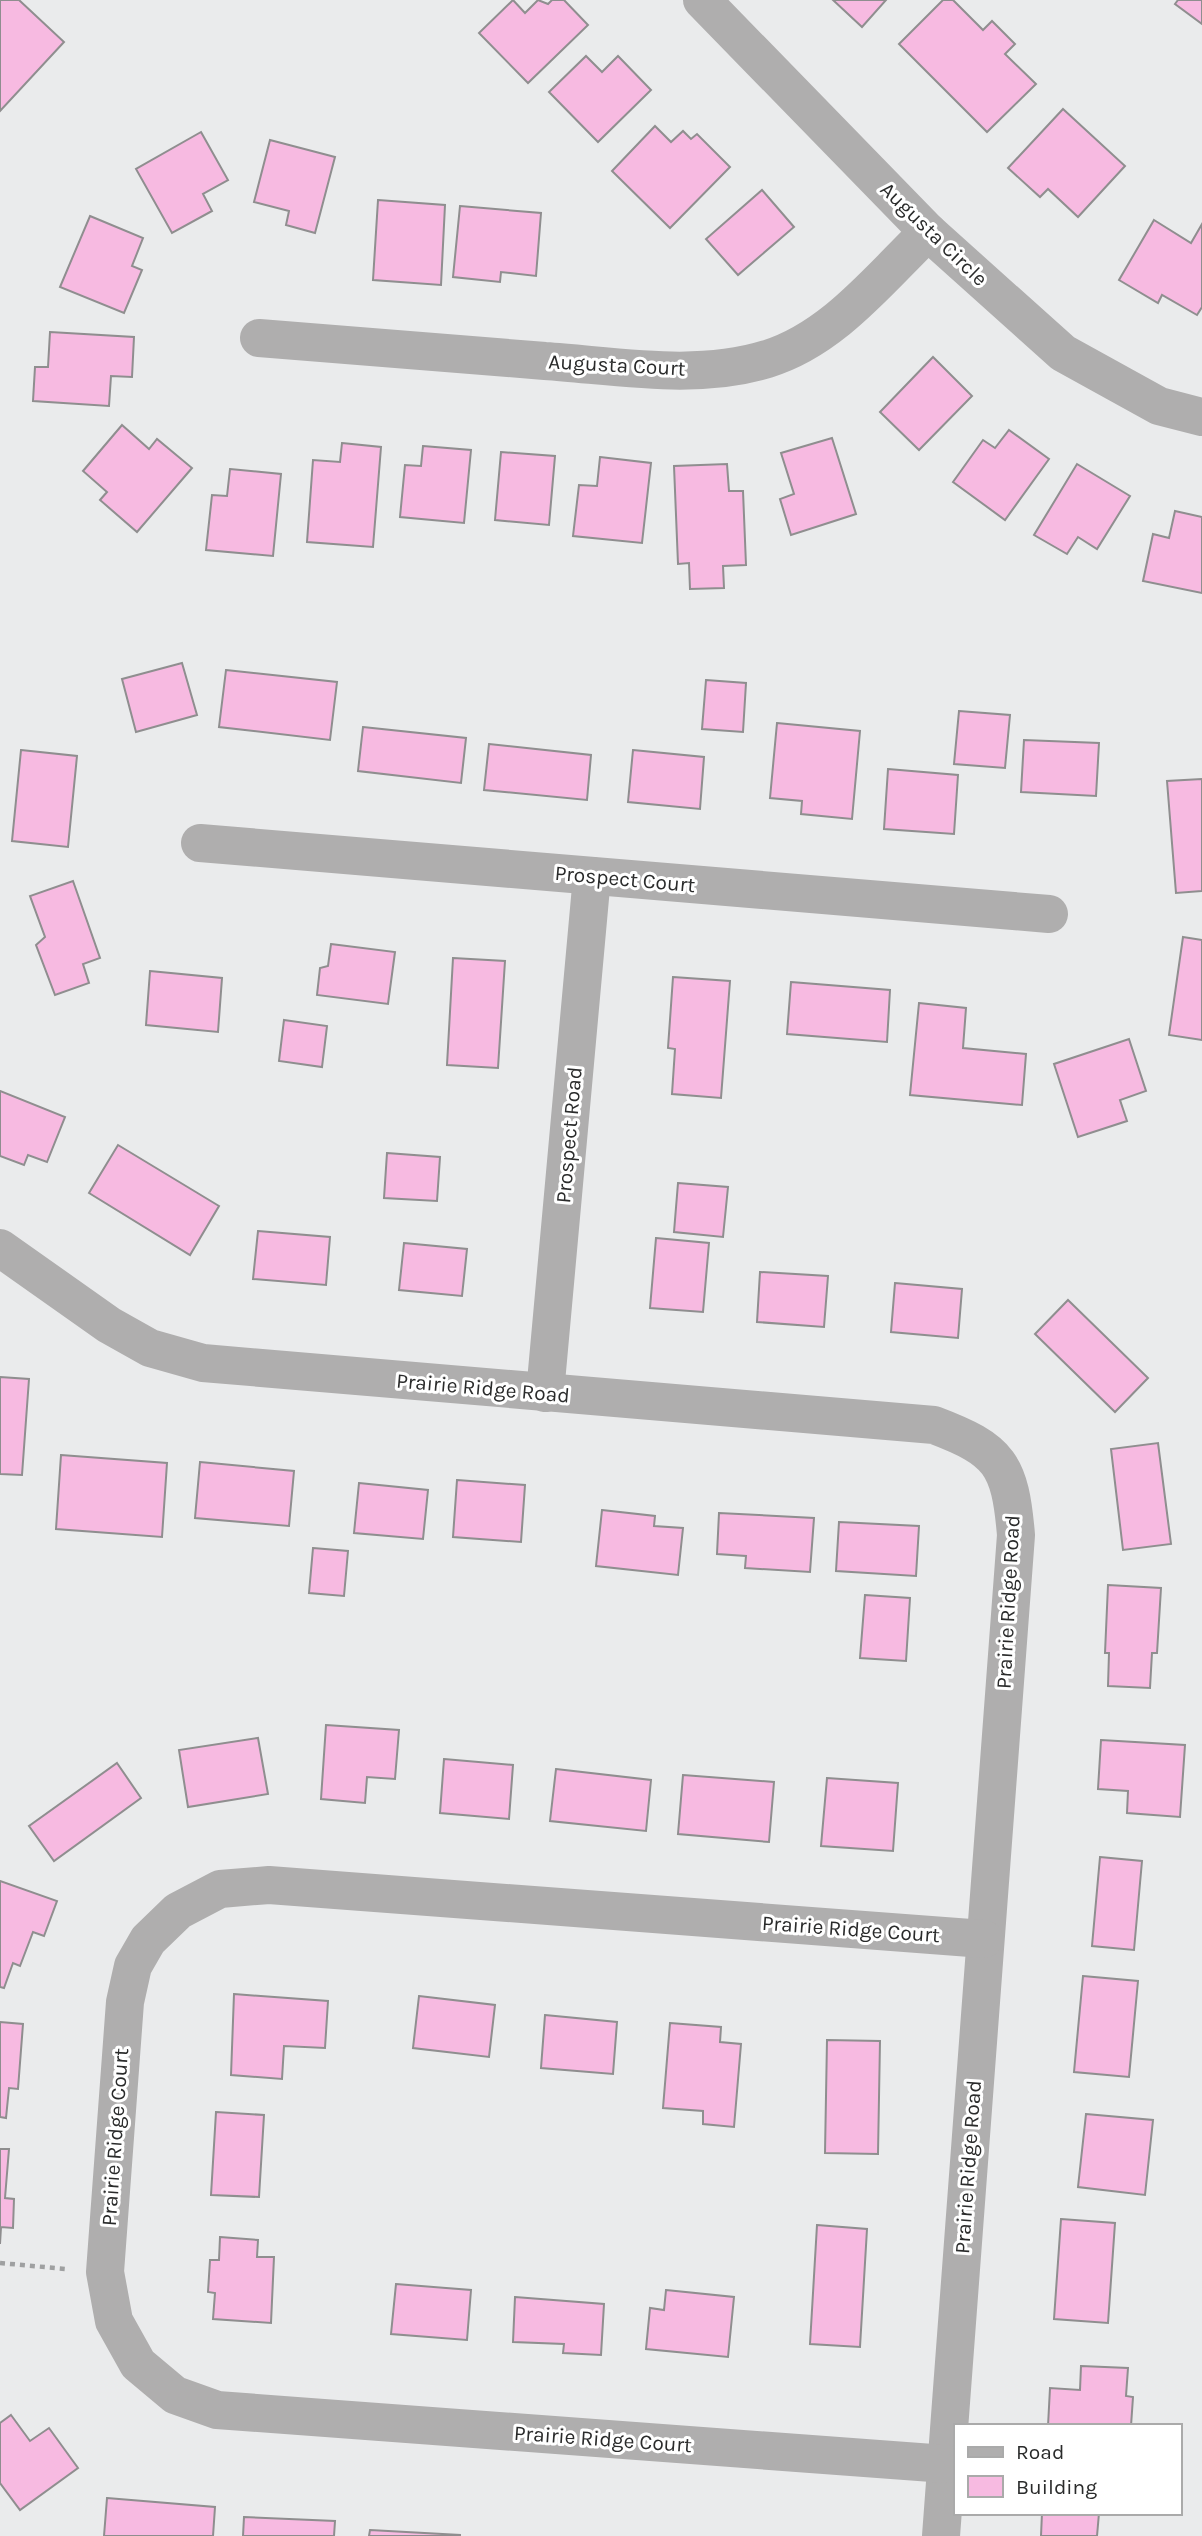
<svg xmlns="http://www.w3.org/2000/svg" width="1202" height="2536" viewBox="0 0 1202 2536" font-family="Karla,sans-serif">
<rect width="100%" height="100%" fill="#eaebec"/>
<g fill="#f7bae1" stroke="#8f8e8f" stroke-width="2">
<polygon points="0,0 19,0 64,42 0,111"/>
<polygon points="513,0 525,13 538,0 548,4 552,0 564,0 588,25 528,83 479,33"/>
<polygon points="833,0 886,0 862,27"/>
<polygon points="943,0 953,0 983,30 992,21 1015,44 1005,54 1036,84 987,132 899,44"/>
<polygon points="1178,0 1202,0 1202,24 1175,4"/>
<polygon points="586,56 602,72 618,56 651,90 598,142 549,92"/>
<polygon points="1063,109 1125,166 1078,217 1048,189 1040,197 1008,168"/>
<polygon points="655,126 671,142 683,131 691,139 697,134 730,167 670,228 612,171"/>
<polygon points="201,132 228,180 203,194 212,211 172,233 136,169"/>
<polygon points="270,140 335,157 315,233 286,225 289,211 254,202"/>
<polygon points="762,190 794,227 738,275 706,239"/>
<polygon points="378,200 445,205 441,285 373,280"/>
<polygon points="460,206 541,213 536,276 501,272 500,282 453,277"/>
<polygon points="90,216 143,238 132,266 142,270 124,313 60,287"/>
<polygon points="1154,220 1191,243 1202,224 1202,307 1197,315 1162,295 1158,303 1119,280"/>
<polygon points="50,332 134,337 132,377 111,376 109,406 33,401 35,367 48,367"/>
<polygon points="933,357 972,396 919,450 880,412"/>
<polygon points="122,425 149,449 157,439 192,468 137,532 100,500 107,492 83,471"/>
<polygon points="1009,430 1049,459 1005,520 953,482 983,440 995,448"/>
<polygon points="832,438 856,514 791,535 780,499 794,494 781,453"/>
<polygon points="342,443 381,447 373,547 307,542 313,460 340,462"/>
<polygon points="423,446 471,450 464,523 400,517 405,465 421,466"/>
<polygon points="501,452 555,456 549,525 495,520"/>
<polygon points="600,457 651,463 642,543 573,536 579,485 597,486"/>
<polygon points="727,464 729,491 743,491 746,565 723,566 724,588 690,589 689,563 678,564 674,466"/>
<polygon points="1077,464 1130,496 1097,549 1078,537 1067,554 1034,535"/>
<polygon points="230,469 281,474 273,556 206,550 212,495 227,496"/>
<polygon points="1175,511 1202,517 1202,593 1143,581 1153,534 1169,538"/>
<polygon points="182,663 197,715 136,732 122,679"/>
<polygon points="226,670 337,682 330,740 219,727"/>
<polygon points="706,680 746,683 743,732 702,729"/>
<polygon points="959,711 1010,715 1005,768 954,764"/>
<polygon points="777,723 860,731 852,819 801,814 802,801 770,798"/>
<polygon points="363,727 466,738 461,783 358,771"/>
<polygon points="1024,740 1099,743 1096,796 1021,792"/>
<polygon points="489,744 591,755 587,800 484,790"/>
<polygon points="21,750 77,756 68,847 12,841"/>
<polygon points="633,750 704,757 700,809 628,802"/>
<polygon points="888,769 958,775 954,834 884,829"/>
<polygon points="1202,779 1202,891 1176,893 1167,781"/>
<polygon points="73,881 100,958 83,964 89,983 55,995 36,945 45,937 30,896"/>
<polygon points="1183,937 1202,940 1202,1040 1169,1035"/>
<polygon points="331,944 395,952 388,1004 317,995 320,968 328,966"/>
<polygon points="453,958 505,961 498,1068 447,1065"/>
<polygon points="150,971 222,978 218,1032 146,1025"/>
<polygon points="673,977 730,981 721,1098 672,1094 675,1049 668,1048"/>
<polygon points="791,982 890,990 887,1042 787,1034"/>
<polygon points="919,1003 966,1008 963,1048 1026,1054 1022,1105 910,1095"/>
<polygon points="284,1020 327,1026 322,1067 279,1061"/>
<polygon points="1129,1039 1146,1091 1120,1100 1127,1121 1078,1137 1054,1064"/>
<polygon points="0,1091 65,1117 47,1162 28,1155 24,1165 0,1156"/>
<polygon points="118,1145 219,1206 190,1255 89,1193"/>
<polygon points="387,1153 440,1157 437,1201 384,1198"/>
<polygon points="678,1183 728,1187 723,1237 674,1232"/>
<polygon points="258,1231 330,1237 326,1285 253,1279"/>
<polygon points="656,1238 709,1243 703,1312 650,1308"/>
<polygon points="404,1243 467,1249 462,1296 399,1290"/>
<polygon points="760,1272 828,1276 824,1327 757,1322"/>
<polygon points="895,1283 962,1289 958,1338 891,1332"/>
<polygon points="1068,1300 1148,1378 1115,1412 1035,1334"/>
<polygon points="0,1377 29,1379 22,1475 0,1474"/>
<polygon points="1158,1443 1171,1544 1123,1550 1111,1449"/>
<polygon points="61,1455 167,1463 162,1537 56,1529"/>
<polygon points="200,1462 294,1471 289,1526 195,1518"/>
<polygon points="457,1480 525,1485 521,1542 453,1537"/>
<polygon points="359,1483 428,1490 423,1539 354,1533"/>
<polygon points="602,1510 655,1516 654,1526 683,1528 678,1575 596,1566"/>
<polygon points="719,1513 814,1518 810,1572 745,1568 746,1556 717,1554"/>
<polygon points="839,1522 919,1526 916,1576 836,1571"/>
<polygon points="313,1548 348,1551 344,1596 309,1593"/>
<polygon points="1108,1585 1161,1588 1157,1653 1152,1653 1150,1688 1108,1686 1109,1653 1105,1653"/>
<polygon points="865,1595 910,1598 906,1661 860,1658"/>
<polygon points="326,1725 399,1730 395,1779 367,1777 365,1803 321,1799"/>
<polygon points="258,1738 268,1794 188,1807 179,1750"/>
<polygon points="1101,1740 1185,1745 1180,1817 1127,1813 1128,1791 1098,1789"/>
<polygon points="444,1759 513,1765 509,1819 440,1813"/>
<polygon points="117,1763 141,1798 54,1861 29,1826"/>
<polygon points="556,1769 651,1780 646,1831 550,1821"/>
<polygon points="683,1775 774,1782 769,1842 678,1834"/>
<polygon points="827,1778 898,1783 893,1851 821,1846"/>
<polygon points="1100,1857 1142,1861 1134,1950 1092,1946"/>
<polygon points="0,1881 57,1901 44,1936 33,1932 20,1966 13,1963 4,1988 0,1987"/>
<polygon points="1083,1976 1138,1981 1129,2077 1074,2072"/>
<polygon points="234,1994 328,2001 325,2048 284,2046 282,2079 231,2075"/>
<polygon points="419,1996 495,2005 489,2057 413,2048"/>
<polygon points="545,2015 617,2022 613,2074 541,2068"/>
<polygon points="0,2022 23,2024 18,2089 9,2088 6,2118 0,2117"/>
<polygon points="670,2023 721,2027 720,2042 741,2044 734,2127 703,2124 703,2111 663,2108"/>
<polygon points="827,2040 880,2041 878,2154 825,2153"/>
<polygon points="216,2112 264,2115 259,2197 211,2195"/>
<polygon points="1086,2114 1153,2120 1145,2195 1078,2187"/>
<polygon points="0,2149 9,2149 5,2198 14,2199 13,2228 1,2227 0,2244"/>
<polygon points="1061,2219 1115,2223 1108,2323 1054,2319"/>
<polygon points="817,2225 867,2229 860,2347 810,2344"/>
<polygon points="220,2237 258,2240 257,2257 274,2257 271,2323 213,2319 215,2293 208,2292 210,2260 219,2260"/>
<polygon points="396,2284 471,2290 467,2340 391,2334"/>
<polygon points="666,2290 734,2297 728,2357 646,2349 650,2308 664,2310"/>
<polygon points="515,2297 604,2304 601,2355 563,2353 564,2344 513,2342"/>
<polygon points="1081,2366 1128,2368 1126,2396 1133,2397 1131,2426 1048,2426 1050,2388 1080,2390"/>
<polygon points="11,2415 30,2441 49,2428 78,2468 20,2510 0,2483 0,2423"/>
<polygon points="107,2498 215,2507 213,2536 104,2536"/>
<polygon points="1042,2513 1099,2513 1097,2536 1041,2536"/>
<polygon points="244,2517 335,2521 334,2536 243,2536"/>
<polygon points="370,2530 460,2535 460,2536 369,2536"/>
</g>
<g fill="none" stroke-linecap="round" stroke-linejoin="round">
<polyline stroke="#9fa0a1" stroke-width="4.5" stroke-dasharray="5 5" stroke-linecap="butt" points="0,2263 66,2269"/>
<g stroke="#afaeae" stroke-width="38">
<polyline points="702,0 928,232 1063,353 1159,406 1202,417"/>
<path d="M 259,338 C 355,345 450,353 545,361 C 617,366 697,381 767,359 C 833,339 880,278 928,232"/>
<polyline points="200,843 1049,914"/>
<path d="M 0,1248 L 109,1325 L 150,1348 L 203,1363 L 934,1425 C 1000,1450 1010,1464 1016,1535 L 941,2536"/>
<polyline points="545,1393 592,876"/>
<polyline points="946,2464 217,2410 175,2395 138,2364 114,2321 105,2272 125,2002 133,1966 148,1940 178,1911 220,1889 269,1885 984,1939"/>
</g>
</g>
<g text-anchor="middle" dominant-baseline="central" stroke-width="6" stroke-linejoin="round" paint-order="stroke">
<g font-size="21" fill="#2a2b2b" stroke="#fff">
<text transform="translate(934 234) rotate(44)">Augusta Circle</text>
<text transform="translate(617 365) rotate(3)">Augusta Court</text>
<text transform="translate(625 879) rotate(5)">Prospect Court</text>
<text transform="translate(569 1135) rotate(-85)">Prospect Road</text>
<text transform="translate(483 1388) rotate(5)">Prairie Ridge Road</text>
<text transform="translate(1008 1602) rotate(-87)">Prairie Ridge Road</text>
<text transform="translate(851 1929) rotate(4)">Prairie Ridge Court</text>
<text transform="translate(115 2137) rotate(-86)">Prairie Ridge Court</text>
<text transform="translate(968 2167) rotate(-86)">Prairie Ridge Road</text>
<text transform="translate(603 2439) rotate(4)">Prairie Ridge Court</text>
</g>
</g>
<rect x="954" y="2424" width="228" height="91" fill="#ffffff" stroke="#aaaaaa" stroke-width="2"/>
<rect x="968" y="2447" width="35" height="10" fill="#afaeae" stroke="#aaaaaa" stroke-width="2"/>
<text x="1016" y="2459" font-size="21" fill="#2a2b2b">Road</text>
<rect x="968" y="2476" width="35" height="21" fill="#f7bae1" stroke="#aaaaaa" stroke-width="2"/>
<text x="1016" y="2494" font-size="21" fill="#2a2b2b">Building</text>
</svg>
